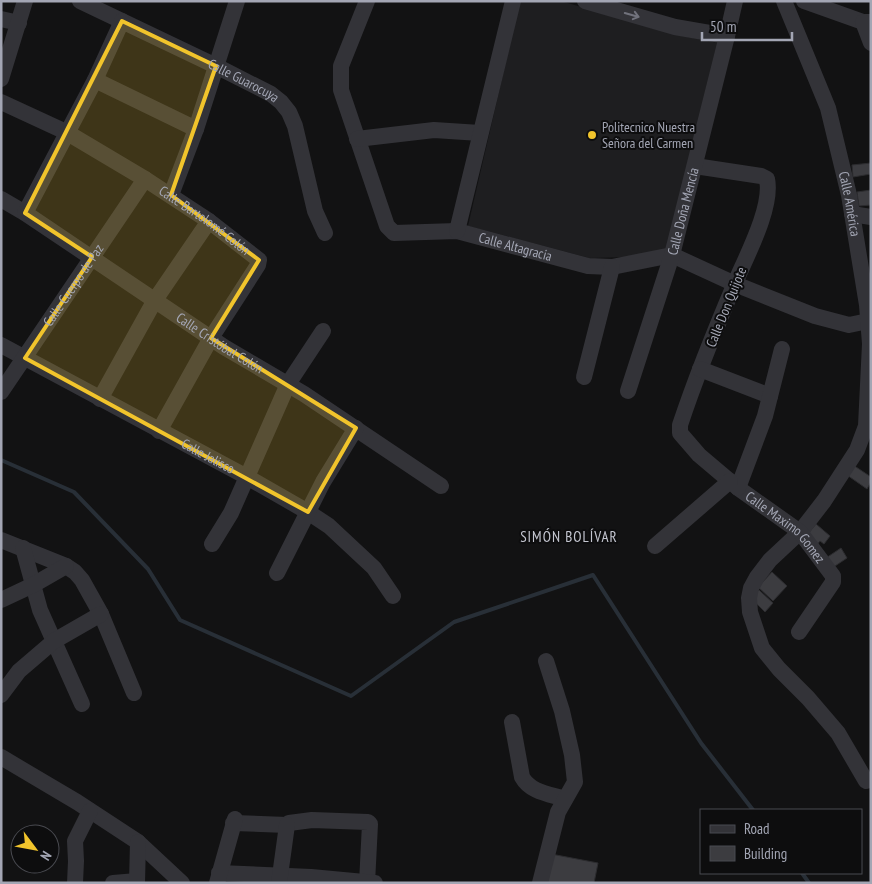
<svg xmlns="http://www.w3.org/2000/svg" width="872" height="884" viewBox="0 0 872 884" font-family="'PT Sans Narrow',sans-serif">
<rect width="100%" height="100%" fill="#121213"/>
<polygon fill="#1e1e20" points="520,1 561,1 673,34 718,43 667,249 630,257 589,258 468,226"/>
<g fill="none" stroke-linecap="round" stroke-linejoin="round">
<g stroke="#282f37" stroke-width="4">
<polyline points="1,460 74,492 148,569 180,620 351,696 454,622 593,575 701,743 753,810"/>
<polyline points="802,873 809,883"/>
</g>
</g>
<g fill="#3c3c40" stroke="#2c2c2f">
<polygon points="871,163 871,174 853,177 852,165"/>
<polygon points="871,190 871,205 859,206 857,192"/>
<polygon points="853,465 871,477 871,482 867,489 847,475"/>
<polygon points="816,524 830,536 824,544 820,541 816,546 807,535"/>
<polygon points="841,548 847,558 832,568 826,558"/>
<polygon points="772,572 787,586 773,601 758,587"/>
<polygon points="759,590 773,603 765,612 751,598"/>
<polygon points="551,854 598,863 594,883 547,883"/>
</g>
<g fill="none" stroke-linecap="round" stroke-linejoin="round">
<g stroke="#333338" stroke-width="16">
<path id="s1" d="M 80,1 L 216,66 L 271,94 L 281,102 L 289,112 L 295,126 L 315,211 L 325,233"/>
<path id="s2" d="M 367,1 L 341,66 L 341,90 L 387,226 L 394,233 L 457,231 L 588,266 L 612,267 L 672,255 L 735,284 L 815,316 L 849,325 L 868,321"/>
<polyline points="585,1 675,27 727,36"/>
<path id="s3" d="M 784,1 L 828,108 L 849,195 L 867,305 L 870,344 L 866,426 L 857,450 L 824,501 L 800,532 L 770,560 L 757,577 L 751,588 L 749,598 L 750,612 L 762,648 L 779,669 L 808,698 L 838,733 L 866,781"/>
<polyline points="804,1 863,22 871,22"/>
<polyline points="1,19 19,23"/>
<polyline points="863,22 871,43"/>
<polyline points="1,79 25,1"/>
<polyline points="95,80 196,129"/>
<path id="s4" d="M 1,102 L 66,132 L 145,179 L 209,221 L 259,260 L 258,265 L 211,338 L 159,431"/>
<polyline points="357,139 434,130 480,133"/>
<path id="s5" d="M 695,166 L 761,176 L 767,179 C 773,207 746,257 735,283 C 715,330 696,377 680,425 L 680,433 L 699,455 L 738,488 L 800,532 L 833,576 L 833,582 L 799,632"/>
<polyline points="171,195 196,129 237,1"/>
<path id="s6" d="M 1,199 L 25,213 L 224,347 L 304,394 L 441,486"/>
<polyline points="25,213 95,80 122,21"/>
<polyline points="852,214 871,217"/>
<polyline points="457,231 513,1"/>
<path id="s7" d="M 1,345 L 247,477 L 308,512 L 329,526 L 374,568 L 393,596"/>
<polyline points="700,369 770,396"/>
<polyline points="584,377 612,267"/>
<path id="s8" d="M 628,391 L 672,255 L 727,36 L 735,1"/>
<path id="s9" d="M 1,392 L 145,179"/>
<polyline points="100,399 155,300 209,221"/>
<polyline points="738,488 765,416 782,349"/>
<polyline points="1,540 66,566 75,572 82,580 101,614 134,693"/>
<polyline points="212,544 231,513 288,384 323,331"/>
<polyline points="655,546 730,481"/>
<polyline points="23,548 40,610 82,704"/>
<polyline points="277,573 323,482 356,428"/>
<polyline points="1,600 33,585 66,566"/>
<polyline points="1,695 19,671 54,641 101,614"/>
<path d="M 512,722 L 522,777 C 530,792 549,794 565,799"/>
<polyline points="1,757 77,802 138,842 182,883"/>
<polyline points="233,823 287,825 289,823 312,820 368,822 370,824 367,883"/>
<polyline points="219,873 311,877 375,883"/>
<polyline points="75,883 76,861 75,841 90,811"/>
<polyline points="113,883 137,881"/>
<polyline points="137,883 138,842"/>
<polyline points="217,883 235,819"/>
<polyline points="279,883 287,825"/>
<polyline points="540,883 558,812 575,782 572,755 562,711 546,661"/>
</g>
</g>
<defs><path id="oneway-shaft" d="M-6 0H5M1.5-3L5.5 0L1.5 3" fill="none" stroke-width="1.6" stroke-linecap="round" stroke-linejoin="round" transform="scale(1.25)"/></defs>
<use stroke="#71727c" href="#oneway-shaft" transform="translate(632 15) rotate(16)"/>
<path fill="#f1c42c" fill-opacity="0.2" stroke="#f1c42c" stroke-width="4" stroke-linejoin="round" d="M 122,21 L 216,66 L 171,195 L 259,260 L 211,338 L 356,428 L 308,512 L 25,358 L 92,257 L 25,213 Z"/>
<circle fill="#f1c42c" stroke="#0d0d0e" stroke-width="2" cx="592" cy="135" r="5"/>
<g text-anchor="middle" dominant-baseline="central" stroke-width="4" stroke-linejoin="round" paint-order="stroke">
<g font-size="14" fill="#a3a6b4" stroke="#0d0d0e">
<text stroke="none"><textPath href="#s1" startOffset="182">Calle Guarocuya</textPath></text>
<text stroke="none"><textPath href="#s3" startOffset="214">Calle América</textPath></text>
<text stroke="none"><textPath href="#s8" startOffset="188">Calle Doña Mencía</textPath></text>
<text stroke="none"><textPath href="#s4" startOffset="236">Calle Bartolomé Colón</textPath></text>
<text stroke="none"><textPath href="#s2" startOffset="371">Calle Altagracia</textPath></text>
<text stroke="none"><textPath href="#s9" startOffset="129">Calle Cuerpo de Paz</textPath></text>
<text transform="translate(726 307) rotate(-68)">Calle Don Quijote</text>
<text stroke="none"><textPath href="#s6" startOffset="262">Calle Cristóbal Colón</textPath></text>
<text stroke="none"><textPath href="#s7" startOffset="235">Calle Jalisco</textPath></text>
<text stroke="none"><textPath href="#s5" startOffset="486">Calle Maximo Gomez</textPath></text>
</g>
<g font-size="14" fill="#a3a6b4" stroke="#0d0d0e" text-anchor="start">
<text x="602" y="127">Politecnico Nuestra<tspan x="602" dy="16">Señora del Carmen</tspan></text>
</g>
<g font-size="15" letter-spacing="1" fill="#c4c6d0" stroke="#0d0d0e">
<text x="569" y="536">SIMÓN BOLÍVAR</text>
</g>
</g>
<rect width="872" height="884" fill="none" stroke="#a3a6b4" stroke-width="5"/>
<rect x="700" y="809" width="162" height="65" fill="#0d0d0e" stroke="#494a50"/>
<rect x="710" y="825" width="25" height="8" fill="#333338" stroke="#494a50"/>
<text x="744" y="834" font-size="15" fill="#a3a6b4">Road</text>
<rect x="710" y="846" width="25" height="15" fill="#3c3c40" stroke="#494a50"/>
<text x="744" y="859" font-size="15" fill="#a3a6b4">Building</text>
<g transform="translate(35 849) rotate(122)"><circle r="24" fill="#0d0d0e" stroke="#494a50"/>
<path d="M0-4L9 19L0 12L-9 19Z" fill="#f1c42c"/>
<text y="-8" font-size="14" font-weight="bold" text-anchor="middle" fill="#a3a6b4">N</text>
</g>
<path d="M702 32v8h90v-8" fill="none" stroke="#a3a6b4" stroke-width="2.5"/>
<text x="710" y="32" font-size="15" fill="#a3a6b4" stroke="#0d0d0e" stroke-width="4" paint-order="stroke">50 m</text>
</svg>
